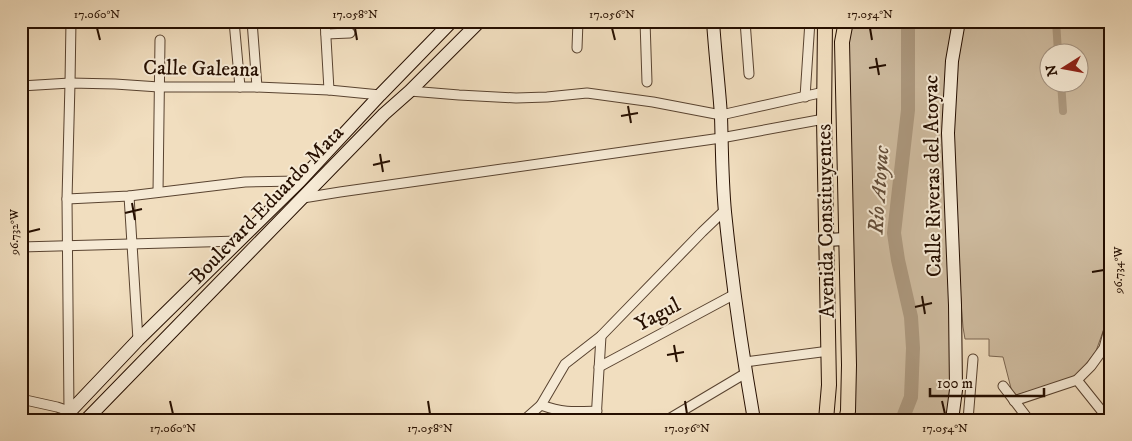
<svg xmlns="http://www.w3.org/2000/svg" width="1132" height="441" viewBox="0 0 1132 441" font-family="'IM FELL DW Pica',serif">
<rect width="100%" height="100%" fill="#f1debf"/>
<filter id="stains"><feTurbulence type="fractalNoise" baseFrequency=".004" numOctaves="4"/><feColorMatrix values="0 0 0 0 .2 0 0 0 0 .09 0 0 0 0 .02 0 0 0 .5 -.17"/></filter>
<radialGradient id="worn" r=".72"><stop offset=".6" stop-color="#630" stop-opacity="0"/><stop offset="1" stop-color="#630" stop-opacity=".3"/></radialGradient>
<path fill="#cebb9f" stroke="#7a6550" fill-rule="evenodd" d="M 846,21 L 1111,21 L 1111,309 L 1096,351 L 1076,377 L 1013,396 L 1003,357 L 989,356 L 989,339 L 965,339 L 963,327 L 955,225 L 952,420 L 844,420 ZM 1050,52 L 1080,52 L 1080,82 L 1050,82 Z"/>
<g fill="none" stroke-linecap="round" stroke-linejoin="round">
<g stroke="#ac987e" stroke-width="8">
<polyline points="1056,21 1058,52"/>
<polyline points="1061,82 1063,111"/>
</g>
<polyline stroke="#ac987e" stroke-width="14" points="902,420 911,397 913,348 911,317 898,260 894,233 908,110 908,21"/>
<defs>
<g id="street">
<polyline points="234,21 240,87"/>
<polyline points="252,21 257,87"/>
<polyline points="325,21 329,90"/>
<polyline points="645,21 647,82"/>
<polyline points="745,21 749,74"/>
<polyline points="326,34 350,33"/>
<polyline points="577,48 578,21"/>
<polyline points="21,86 70,83 115,84 159,87 257,87 329,90 380,95"/>
<polyline points="410,91 459,95 516,98 547,97 587,93 653,102 721,115 824,92"/>
<polyline points="805,97 810,21"/>
<polyline points="158,192 160,40"/>
<polyline points="129,196 138,340"/>
<polyline points="303,198 340,192 721,138 824,119"/>
<polyline points="67,199 129,196 245,182 300,181"/>
<polyline points="21,247 239,241"/>
<polyline points="745,362 829,351"/>
<polyline points="599,367 735,294"/>
<polyline points="1077,380 1109,420"/>
<polyline points="1003,386 1029,420"/>
<polyline points="21,399 57,407 69,411 76,420"/>
<polyline points="1014,401 1077,380 1091,366 1104,348 1109,329 1111,329"/>
<path d="M 541,405 C 563,413 573,412 597,411"/>
<polyline points="69,411 67,199 70,83 71,21"/>
<polyline points="524,420 541,405 565,364 601,336 702,232 725,210"/>
<polyline points="596,420 601,336"/>
<polyline points="667,420 746,373"/>
<polyline points="968,420 973,359"/>
</g>
<g id="secondary">
<path d="M 713,21 C 715,53 719,85 721,116 C 722,148 722,180 725,212 C 732,281 742,351 754,420"/>
<polyline points="826,240 846,239"/>
<polyline points="62,420 138,340 300,181 380,95 452,21"/>
<polyline points="86,420 384,114 410,91 480,21"/>
<polyline points="952,420 956,390 955,305 948,133 952,61 959,21"/>
</g>
<g id="primary">
<polyline points="825,21 824,119 829,385 826,420"/>
<polyline points="846,21 842,42 849,365 848,411 846,420"/>
</g>
</defs>
<use href="#street" stroke="#594330" stroke-width="11"/>
<use href="#secondary" stroke="#260f00" stroke-width="14"/>
<use href="#primary" stroke="#260f00" stroke-width="16"/>
<use href="#street" stroke="#f6ead5" stroke-width="9"/>
<use href="#secondary" stroke="#f6ead5" stroke-width="12"/>
<use href="#primary" stroke="#f1debf" stroke-width="14"/>
</g>
<path fill="none" stroke="#260f00" stroke-width="2" d="M 97,28 L 100,40M 355,28 L 357,40M 612,28 L 615,40M 870,28 L 872,40M 876,58 L 879,75M 869,68 L 886,65M 628,106 L 631,123M 621,116 L 638,113M 380,154 L 383,172M 373,165 L 390,161M 132,203 L 135,220M 125,213 L 142,209M 28,232 L 40,229M 1092,272 L 1104,270M 922,296 L 925,314M 915,307 L 932,303M 674,345 L 677,362M 667,355 L 684,352M 170,401 L 173,414M 428,401 L 430,414M 685,401 L 687,414M 942,401 L 945,414"/>
<g text-anchor="middle" dominant-baseline="central" stroke-width="4" stroke-linejoin="round" paint-order="stroke">
<g font-size="21" fill="#260f00" stroke="#f6ead5">
<text transform="translate(201 69) rotate(1)">Calle Galeana</text>
<text transform="translate(933 176) rotate(-91)">Calle Riveras del Atoyac</text>
<text transform="translate(267 205) rotate(-46)">Boulevard Eduardo Mata</text>
<text transform="translate(826 221) rotate(-91)">Avenida Constituyentes</text>
<text transform="translate(658 315) rotate(-28)">Yagul</text>
</g>
<g font-size="22" font-style="italic" fill="#624d39" stroke="#f6ead5">
<text transform="translate(879 190) rotate(-86)">Río Atoyac</text>
</g>
</g>
<rect width="1132" height="441" fill="none" stroke="#f1debf" stroke-width="55"/>
<g transform="translate(1064 68) rotate(259)"><circle r="24" fill="#f6ead5" stroke="#a39280"/>
<path d="M0-4L9 19L0 12L-9 19Z" fill="#8f2418"/>
<text y="-8" font-size="14" font-weight="bold" text-anchor="middle" fill="#260f00">N</text>
</g>
<path d="M930 388v8h114v-8" fill="none" stroke="#260f00" stroke-width="2.5"/>
<text x="937" y="388" font-size="15" fill="#260f00" stroke="#f6ead5" stroke-width="4" paint-order="stroke">100 m</text>
<rect x="28" y="28" width="1076" height="386" fill="none" stroke="#260f00" stroke-width="2"/>
<g font-size="12" text-anchor="middle" fill="#260f00">
<text x="97" y="18">17.060°N</text>
<text x="355" y="18">17.058°N</text>
<text x="612" y="18">17.056°N</text>
<text x="870" y="18">17.054°N</text>
<text transform="translate(14 232) rotate(-90)" y="4">96.732°W</text>
<text transform="translate(1118 270) rotate(-90)" y="4">96.734°W</text>
<text x="173" y="432">17.060°N</text>
<text x="430" y="432">17.058°N</text>
<text x="687" y="432">17.056°N</text>
<text x="945" y="432">17.054°N</text>
</g>
<rect width="100%" height="100%" filter="url(#stains)"/>
<rect width="100%" height="100%" fill="url(#worn)"/>
</svg>
